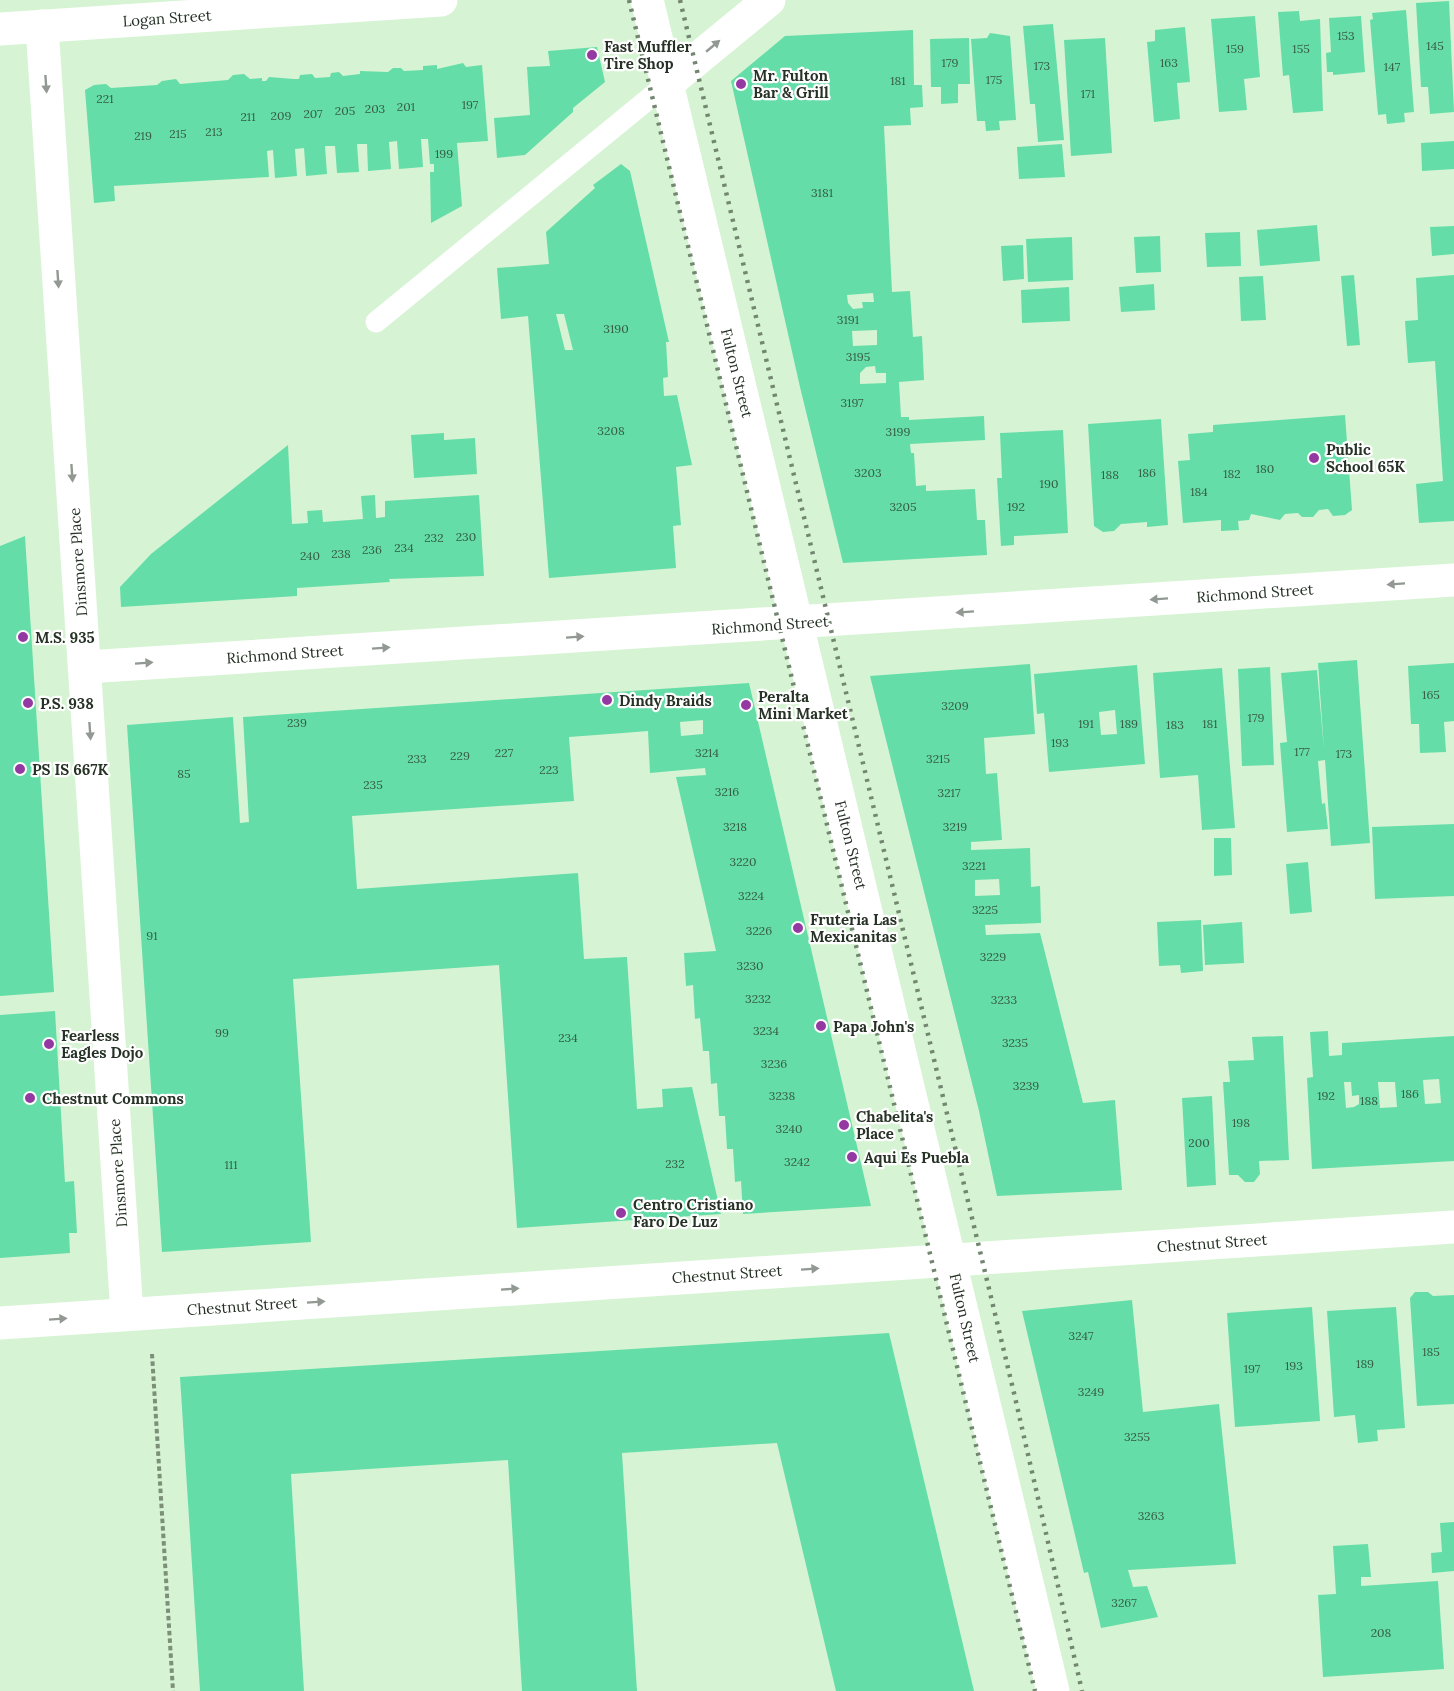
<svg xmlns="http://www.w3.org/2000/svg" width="1454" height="1691" viewBox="0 0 1454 1691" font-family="Lora,serif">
<rect width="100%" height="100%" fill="#d6f4d3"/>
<g fill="#65dda8" fill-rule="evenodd">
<polygon points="1449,1 1454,112 1430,114 1428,87 1421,87 1416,3"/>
<polygon points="1406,10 1414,112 1404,113 1405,122 1387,124 1386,114 1378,115 1370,20 1373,19 1372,13"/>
<polygon points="1299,11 1300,21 1320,19 1323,111 1293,113 1289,75 1283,76 1278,12"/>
<polygon points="1255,16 1260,77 1244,79 1247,110 1219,112 1211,19"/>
<polygon points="1361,16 1365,72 1333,75 1333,72 1327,72 1326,53 1331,52 1329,18"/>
<polygon points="1053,24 1064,140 1038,142 1035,104 1030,104 1023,26"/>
<polygon points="1185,27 1190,82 1177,83 1180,119 1154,122 1147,42 1155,41 1155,30"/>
<path d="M 913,30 L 914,85 L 922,85 L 923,107 L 910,108 L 911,125 L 884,126 L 892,292 L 910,291 L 913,337 L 922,336 L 924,380 L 899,382 L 901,417 L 909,417 L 909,420 L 984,416 L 985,440 L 910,444 L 911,453 L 914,453 L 916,486 L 926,485 L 926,491 L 975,489 L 977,520 L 985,520 L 987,555 L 843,563 L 800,387 L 731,81 L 785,36 ZM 873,293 L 874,302 L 862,302 L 863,308 L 853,309 L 848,303 L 847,295 ZM 877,330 L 877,345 L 853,346 L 852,331 ZM 875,366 L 876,373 L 886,373 L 886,383 L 860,384 L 860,373 L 866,367 Z"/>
<polygon points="990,33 1010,36 1016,120 999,121 1000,130 986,131 985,121 977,121 971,39 987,38"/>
<polygon points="969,38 970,84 958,84 958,103 941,104 941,87 931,87 930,39"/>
<polygon points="1105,38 1112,153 1071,156 1064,40"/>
<polygon points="597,47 605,82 573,108 573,112 525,155 497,158 494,118 530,115 527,67 550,66 548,51"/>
<polygon points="463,63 466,67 482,65 488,141 457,143 462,206 431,223 430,172 434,172 434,164 430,164 428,139 421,139 423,167 399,169 397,141 389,142 391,169 368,171 367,144 357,144 359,172 337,173 335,146 325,146 327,174 306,176 304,148 295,149 297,176 275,178 273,150 267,151 269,177 114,186 115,201 94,203 85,90 94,85 106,84 111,88 157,85 162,81 176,79 180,84 228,80 233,75 244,74 250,79 262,78 262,81 266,81 269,77 294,79 299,79 300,75 312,74 315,78 330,77 331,73 339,72 343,76 360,74 360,71 388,72 393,68 401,68 404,71 423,70 423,66 437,65 437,69"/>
<polygon points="1454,141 1454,169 1422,171 1421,143"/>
<polygon points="1062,144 1065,177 1019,179 1017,147"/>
<path d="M 621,164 L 630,171 L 669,342 L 666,342 L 668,377 L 663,378 L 664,396 L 677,395 L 692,465 L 676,467 L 681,525 L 673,526 L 676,568 L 549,578 L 528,316 L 501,319 L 497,268 L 549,264 L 546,232 L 595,188 L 593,185 ZM 556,314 L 564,314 L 573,350 L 565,350 Z"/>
<polygon points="1317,225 1320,261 1260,266 1257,230"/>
<polygon points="1454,226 1454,254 1432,256 1430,227"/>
<polygon points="1240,232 1241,266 1207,267 1205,233"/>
<polygon points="1160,236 1161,272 1136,273 1134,237"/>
<polygon points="1072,237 1073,280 1028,282 1026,239"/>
<polygon points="1023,245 1024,279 1003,281 1001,246"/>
<polygon points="1354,275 1360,345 1347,346 1341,276"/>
<polygon points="1454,275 1454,521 1419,523 1416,484 1443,481 1435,361 1408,363 1405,321 1418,320 1416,278"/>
<polygon points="1263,276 1266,320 1241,321 1239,277"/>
<polygon points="1154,284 1155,310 1121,312 1119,287"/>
<polygon points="1069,287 1070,321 1022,323 1021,290"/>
<polygon points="1345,415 1352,510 1345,515 1333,516 1328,509 1319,510 1313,517 1302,517 1298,513 1285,514 1280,520 1251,514 1249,520 1238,521 1239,530 1221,531 1221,520 1183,523 1178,461 1190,460 1188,434 1213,432 1213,425"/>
<polygon points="1161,419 1168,525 1147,527 1147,522 1121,524 1114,531 1103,532 1094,526 1088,424"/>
<polygon points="1063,430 1068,533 1014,536 1014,545 1001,546 997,478 1002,478 1000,433"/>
<polygon points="444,433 444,440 475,438 477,474 414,478 411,435"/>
<polygon points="288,445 292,524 308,523 307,511 322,510 323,522 363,519 361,496 375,495 376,518 385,517 385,501 479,495 484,576 389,579 390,582 297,588 297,596 121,607 120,587 151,554"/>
<polygon points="25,536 54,992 0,996 0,546"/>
<polygon points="1357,660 1370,843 1331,846 1325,760 1318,761 1322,804 1325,803 1328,829 1287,832 1280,743 1287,742 1281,673 1317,670 1324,750 1318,663"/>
<polygon points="1454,663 1454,721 1444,722 1446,752 1420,753 1419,724 1411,724 1408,666"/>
<path d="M 1030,664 L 1035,734 L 984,738 L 986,774 L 997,773 L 1002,840 L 971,842 L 971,850 L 1030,848 L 1031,887 L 1040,886 L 1041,923 L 985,925 L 986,935 L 1040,933 L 1083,1103 L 1115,1100 L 1122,1190 L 997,1196 L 979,1111 L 870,676 ZM 999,879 L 1000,895 L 975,896 L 975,880 Z"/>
<path d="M 1137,665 L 1145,764 L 1049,772 L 1044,713 L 1037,714 L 1034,674 ZM 1115,710 L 1117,734 L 1101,735 L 1099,712 Z"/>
<polygon points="1270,667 1274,765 1242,766 1238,669"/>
<polygon points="1222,668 1235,828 1202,830 1198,775 1160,778 1153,673"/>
<path d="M 749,683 L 871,1206 L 743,1214 L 741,1181 L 735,1182 L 733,1149 L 727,1149 L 725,1116 L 719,1116 L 717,1083 L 711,1084 L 709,1051 L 703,1051 L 700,1018 L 695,1019 L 693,985 L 686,986 L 684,953 L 716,951 L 676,777 L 706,775 L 705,768 L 650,773 L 648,731 L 623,733 L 569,737 L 574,801 L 352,816 L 357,889 L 578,873 L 584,959 L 627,957 L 637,1109 L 663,1107 L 662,1089 L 692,1087 L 721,1214 L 517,1228 L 499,965 L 293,979 L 311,1242 L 162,1252 L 127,725 L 233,717 L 240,823 L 249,822 L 243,717 ZM 703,720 L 703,734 L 681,736 L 680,722 Z"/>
<polygon points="1454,824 1454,896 1375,899 1372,827"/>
<polygon points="1214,838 1231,838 1232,875 1214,876"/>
<polygon points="1308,862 1312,912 1290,914 1286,864"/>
<polygon points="1201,920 1203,971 1181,973 1180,965 1159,966 1157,922"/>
<polygon points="1242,922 1244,963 1205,965 1203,925"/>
<polygon points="55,1011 65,1182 74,1181 77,1233 69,1233 70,1253 0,1258 0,1015"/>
<path d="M 1328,1031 L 1329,1056 L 1342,1055 L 1342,1043 L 1454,1036 L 1454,1161 L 1312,1169 L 1307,1078 L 1313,1077 L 1310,1032 ZM 1439,1079 L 1441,1103 L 1425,1104 L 1423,1080 ZM 1344,1082 L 1351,1082 L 1352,1096 L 1359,1095 L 1359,1104 L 1354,1107 L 1346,1108 ZM 1378,1082 L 1395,1082 L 1397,1107 L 1380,1108 Z"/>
<polygon points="1283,1036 1289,1160 1259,1161 1260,1174 1254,1182 1245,1182 1238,1175 1229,1175 1223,1082 1230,1082 1228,1061 1254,1060 1252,1037"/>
<polygon points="1212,1096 1216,1185 1187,1187 1182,1098"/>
<polygon points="1415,1292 1428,1292 1433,1296 1454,1295 1454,1404 1417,1406 1410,1298"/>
<polygon points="1132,1300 1143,1412 1219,1404 1236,1564 1128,1570 1133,1587 1147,1586 1158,1617 1101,1628 1088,1572 1084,1573 1022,1311"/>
<polygon points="1312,1307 1320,1421 1235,1427 1227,1313"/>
<polygon points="1396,1307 1405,1428 1377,1430 1378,1441 1358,1443 1355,1415 1334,1417 1327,1311"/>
<polygon points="889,1333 974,1691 836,1691 777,1443 622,1453 637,1691 522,1691 508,1460 291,1474 304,1691 200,1691 180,1377"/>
<polygon points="1454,1522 1454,1571 1432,1573 1431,1553 1442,1552 1440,1523"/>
<polygon points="1368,1544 1371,1577 1361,1577 1361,1586 1438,1581 1444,1669 1323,1677 1318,1595 1336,1594 1333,1546"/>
</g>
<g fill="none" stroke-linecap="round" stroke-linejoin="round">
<polyline stroke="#7b8f79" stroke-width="4" stroke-dasharray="4.5 3" stroke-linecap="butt" points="152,1354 173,1691"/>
<polyline stroke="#fff" stroke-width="21" points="376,322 668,83"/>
<g stroke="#fff" stroke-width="33">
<polyline points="42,26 127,1314"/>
<polyline points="0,29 441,0"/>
<polyline points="668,83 769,0"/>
<polyline points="86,667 1454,580"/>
<polyline points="0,1323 1454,1227"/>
</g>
<polyline stroke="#fff" stroke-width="33" points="647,0 1053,1691"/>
<g stroke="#728670" stroke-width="4.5" stroke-dasharray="3 6" stroke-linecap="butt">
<polyline points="629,0 1035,1691"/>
<polyline points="680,0 1014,1393 1082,1691"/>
</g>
</g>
<defs><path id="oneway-solid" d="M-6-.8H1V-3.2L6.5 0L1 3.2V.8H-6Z" transform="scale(1.5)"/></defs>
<g fill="#929892">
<use href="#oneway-solid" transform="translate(713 46) rotate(-40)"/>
<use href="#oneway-solid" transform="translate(46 84) rotate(86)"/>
<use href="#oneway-solid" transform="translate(58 279) rotate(86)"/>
<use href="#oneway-solid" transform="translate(72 473) rotate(86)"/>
<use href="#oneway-solid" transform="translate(1396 584) rotate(176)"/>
<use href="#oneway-solid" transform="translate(1159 599) rotate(176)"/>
<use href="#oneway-solid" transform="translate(965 612) rotate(176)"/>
<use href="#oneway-solid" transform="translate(575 637) rotate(-4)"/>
<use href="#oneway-solid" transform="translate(381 648) rotate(-4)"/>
<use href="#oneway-solid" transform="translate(144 663) rotate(-4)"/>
<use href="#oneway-solid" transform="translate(90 731) rotate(86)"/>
<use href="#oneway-solid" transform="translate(810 1269) rotate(-4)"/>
<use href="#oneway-solid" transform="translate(510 1289) rotate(-4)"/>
<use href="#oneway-solid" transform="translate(316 1302) rotate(-4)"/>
<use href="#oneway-solid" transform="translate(58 1319) rotate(-4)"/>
</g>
<g fill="#9438a2" stroke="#fff" stroke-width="2">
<circle cx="592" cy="55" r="6"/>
<circle cx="741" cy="84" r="6"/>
<circle cx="1314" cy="458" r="6"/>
<circle cx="23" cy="637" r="6"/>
<circle cx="607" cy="700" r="6"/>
<circle cx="28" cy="703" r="6"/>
<circle cx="746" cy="705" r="6"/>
<circle cx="20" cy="769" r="6"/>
<circle cx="798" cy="928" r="6"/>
<circle cx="821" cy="1026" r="6"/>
<circle cx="49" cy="1044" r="6"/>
<circle cx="30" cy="1098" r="6"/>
<circle cx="844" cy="1125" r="6"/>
<circle cx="852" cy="1157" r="6"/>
<circle cx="621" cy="1213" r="6"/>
</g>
<g text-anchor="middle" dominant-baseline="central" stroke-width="4.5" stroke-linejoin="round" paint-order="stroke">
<g font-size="12" fill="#365d46">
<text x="1346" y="35">153</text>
<text x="1435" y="45">145</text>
<text x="1235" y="48">159</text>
<text x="1301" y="48">155</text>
<text x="950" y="62">179</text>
<text x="1169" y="62">163</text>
<text x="1042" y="65">173</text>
<text x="1392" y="66">147</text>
<text x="994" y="79">175</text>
<text x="898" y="80">181</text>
<text x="1088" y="93">171</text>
<text x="105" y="98">221</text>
<text x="470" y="104">197</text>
<text x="406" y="106">201</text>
<text x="375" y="108">203</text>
<text x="345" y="110">205</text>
<text x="313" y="113">207</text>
<text x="281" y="115">209</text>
<text x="248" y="116">211</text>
<text x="214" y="131">213</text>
<text x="178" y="133">215</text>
<text x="143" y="135">219</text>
<text x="444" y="153">199</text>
<text x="822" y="192">3181</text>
<text x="848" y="319">3191</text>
<text x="616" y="328">3190</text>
<text x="858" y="356">3195</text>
<text x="852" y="402">3197</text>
<text x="611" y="430">3208</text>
<text x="898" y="431">3199</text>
<text x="1265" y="468">180</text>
<text x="868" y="472">3203</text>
<text x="1147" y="472">186</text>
<text x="1232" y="473">182</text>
<text x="1110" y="474">188</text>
<text x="1049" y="483">190</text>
<text x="1199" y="491">184</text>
<text x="903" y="506">3205</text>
<text x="1016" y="506">192</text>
<text x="466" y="536">230</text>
<text x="434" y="537">232</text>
<text x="404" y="547">234</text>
<text x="372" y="549">236</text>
<text x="341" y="553">238</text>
<text x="310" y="555">240</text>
<text x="1431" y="694">165</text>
<text x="955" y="705">3209</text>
<text x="1256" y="717">179</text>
<text x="297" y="722">239</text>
<text x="1086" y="723">191</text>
<text x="1129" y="723">189</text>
<text x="1210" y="723">181</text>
<text x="1175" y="724">183</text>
<text x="1060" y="742">193</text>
<text x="1302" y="751">177</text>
<text x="504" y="752">227</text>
<text x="707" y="752">3214</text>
<text x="1344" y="753">173</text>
<text x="460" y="755">229</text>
<text x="417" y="758">233</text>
<text x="938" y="758">3215</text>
<text x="549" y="769">223</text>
<text x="184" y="773">85</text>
<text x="373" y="784">235</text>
<text x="727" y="791">3216</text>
<text x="949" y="792">3217</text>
<text x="735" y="826">3218</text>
<text x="955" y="826">3219</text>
<text x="743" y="861">3220</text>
<text x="974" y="865">3221</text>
<text x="751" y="895">3224</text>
<text x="985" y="909">3225</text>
<text x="759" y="930">3226</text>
<text x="152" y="935">91</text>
<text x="993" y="956">3229</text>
<text x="750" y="965">3230</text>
<text x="758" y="998">3232</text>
<text x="1004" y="999">3233</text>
<text x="766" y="1030">3234</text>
<text x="222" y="1032">99</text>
<text x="568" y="1037">234</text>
<text x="1015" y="1042">3235</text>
<text x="774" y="1063">3236</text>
<text x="1026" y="1085">3239</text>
<text x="1410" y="1093">186</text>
<text x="782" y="1095">3238</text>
<text x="1326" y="1095">192</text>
<text x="1369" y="1100">188</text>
<text x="1241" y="1122">198</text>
<text x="789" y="1128">3240</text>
<text x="1199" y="1142">200</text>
<text x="797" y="1161">3242</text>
<text x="675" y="1163">232</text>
<text x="231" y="1164">111</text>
<text x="1081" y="1335">3247</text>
<text x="1431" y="1351">185</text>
<text x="1365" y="1363">189</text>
<text x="1294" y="1365">193</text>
<text x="1252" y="1368">197</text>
<text x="1091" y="1391">3249</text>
<text x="1137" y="1436">3255</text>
<text x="1151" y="1515">3263</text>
<text x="1124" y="1602">3267</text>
<text x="1381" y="1632">208</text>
</g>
<g font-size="15" fill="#263225" stroke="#fff">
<text transform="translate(167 18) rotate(-4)">Logan Street</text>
<text transform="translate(737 373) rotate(76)">Fulton Street</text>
<text transform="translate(78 562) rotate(-94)">Dinsmore Place</text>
<text transform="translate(1255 593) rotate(-4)">Richmond Street</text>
<text transform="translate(770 625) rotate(-4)">Richmond Street</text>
<text transform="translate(285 654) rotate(-4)">Richmond Street</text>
<text transform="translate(851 845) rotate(76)">Fulton Street</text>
<text transform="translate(118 1173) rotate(-94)">Dinsmore Place</text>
<text transform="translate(1212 1243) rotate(-4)">Chestnut Street</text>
<text transform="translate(727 1274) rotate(-4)">Chestnut Street</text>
<text transform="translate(242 1306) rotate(-4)">Chestnut Street</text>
<text transform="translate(965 1318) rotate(77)">Fulton Street</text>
</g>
<g font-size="15" font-weight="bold" fill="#263225" stroke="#fff" text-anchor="start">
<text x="604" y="46">Fast Muffler<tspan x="604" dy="17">Tire Shop</tspan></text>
<text x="753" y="75">Mr. Fulton<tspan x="753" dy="17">Bar &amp; Grill</tspan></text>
<text x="1326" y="449">Public<tspan x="1326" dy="17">School 65K</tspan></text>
<text x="35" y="637">M.S. 935</text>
<text x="758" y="696">Peralta<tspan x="758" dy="17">Mini Market</tspan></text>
<text x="619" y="700">Dindy Braids</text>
<text x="40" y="703">P.S. 938</text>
<text x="32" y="769">PS IS 667K</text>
<text x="810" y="919">Fruteria Las<tspan x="810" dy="17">Mexicanitas</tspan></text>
<text x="833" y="1026">Papa John's</text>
<text x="61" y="1035">Fearless<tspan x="61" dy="17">Eagles Dojo</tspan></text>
<text x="42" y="1098">Chestnut Commons</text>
<text x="856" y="1116">Chabelita's<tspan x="856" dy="17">Place</tspan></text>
<text x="864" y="1157">Aqui Es Puebla</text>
<text x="633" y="1204">Centro Cristiano<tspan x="633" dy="17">Faro De Luz</tspan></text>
</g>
</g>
</svg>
